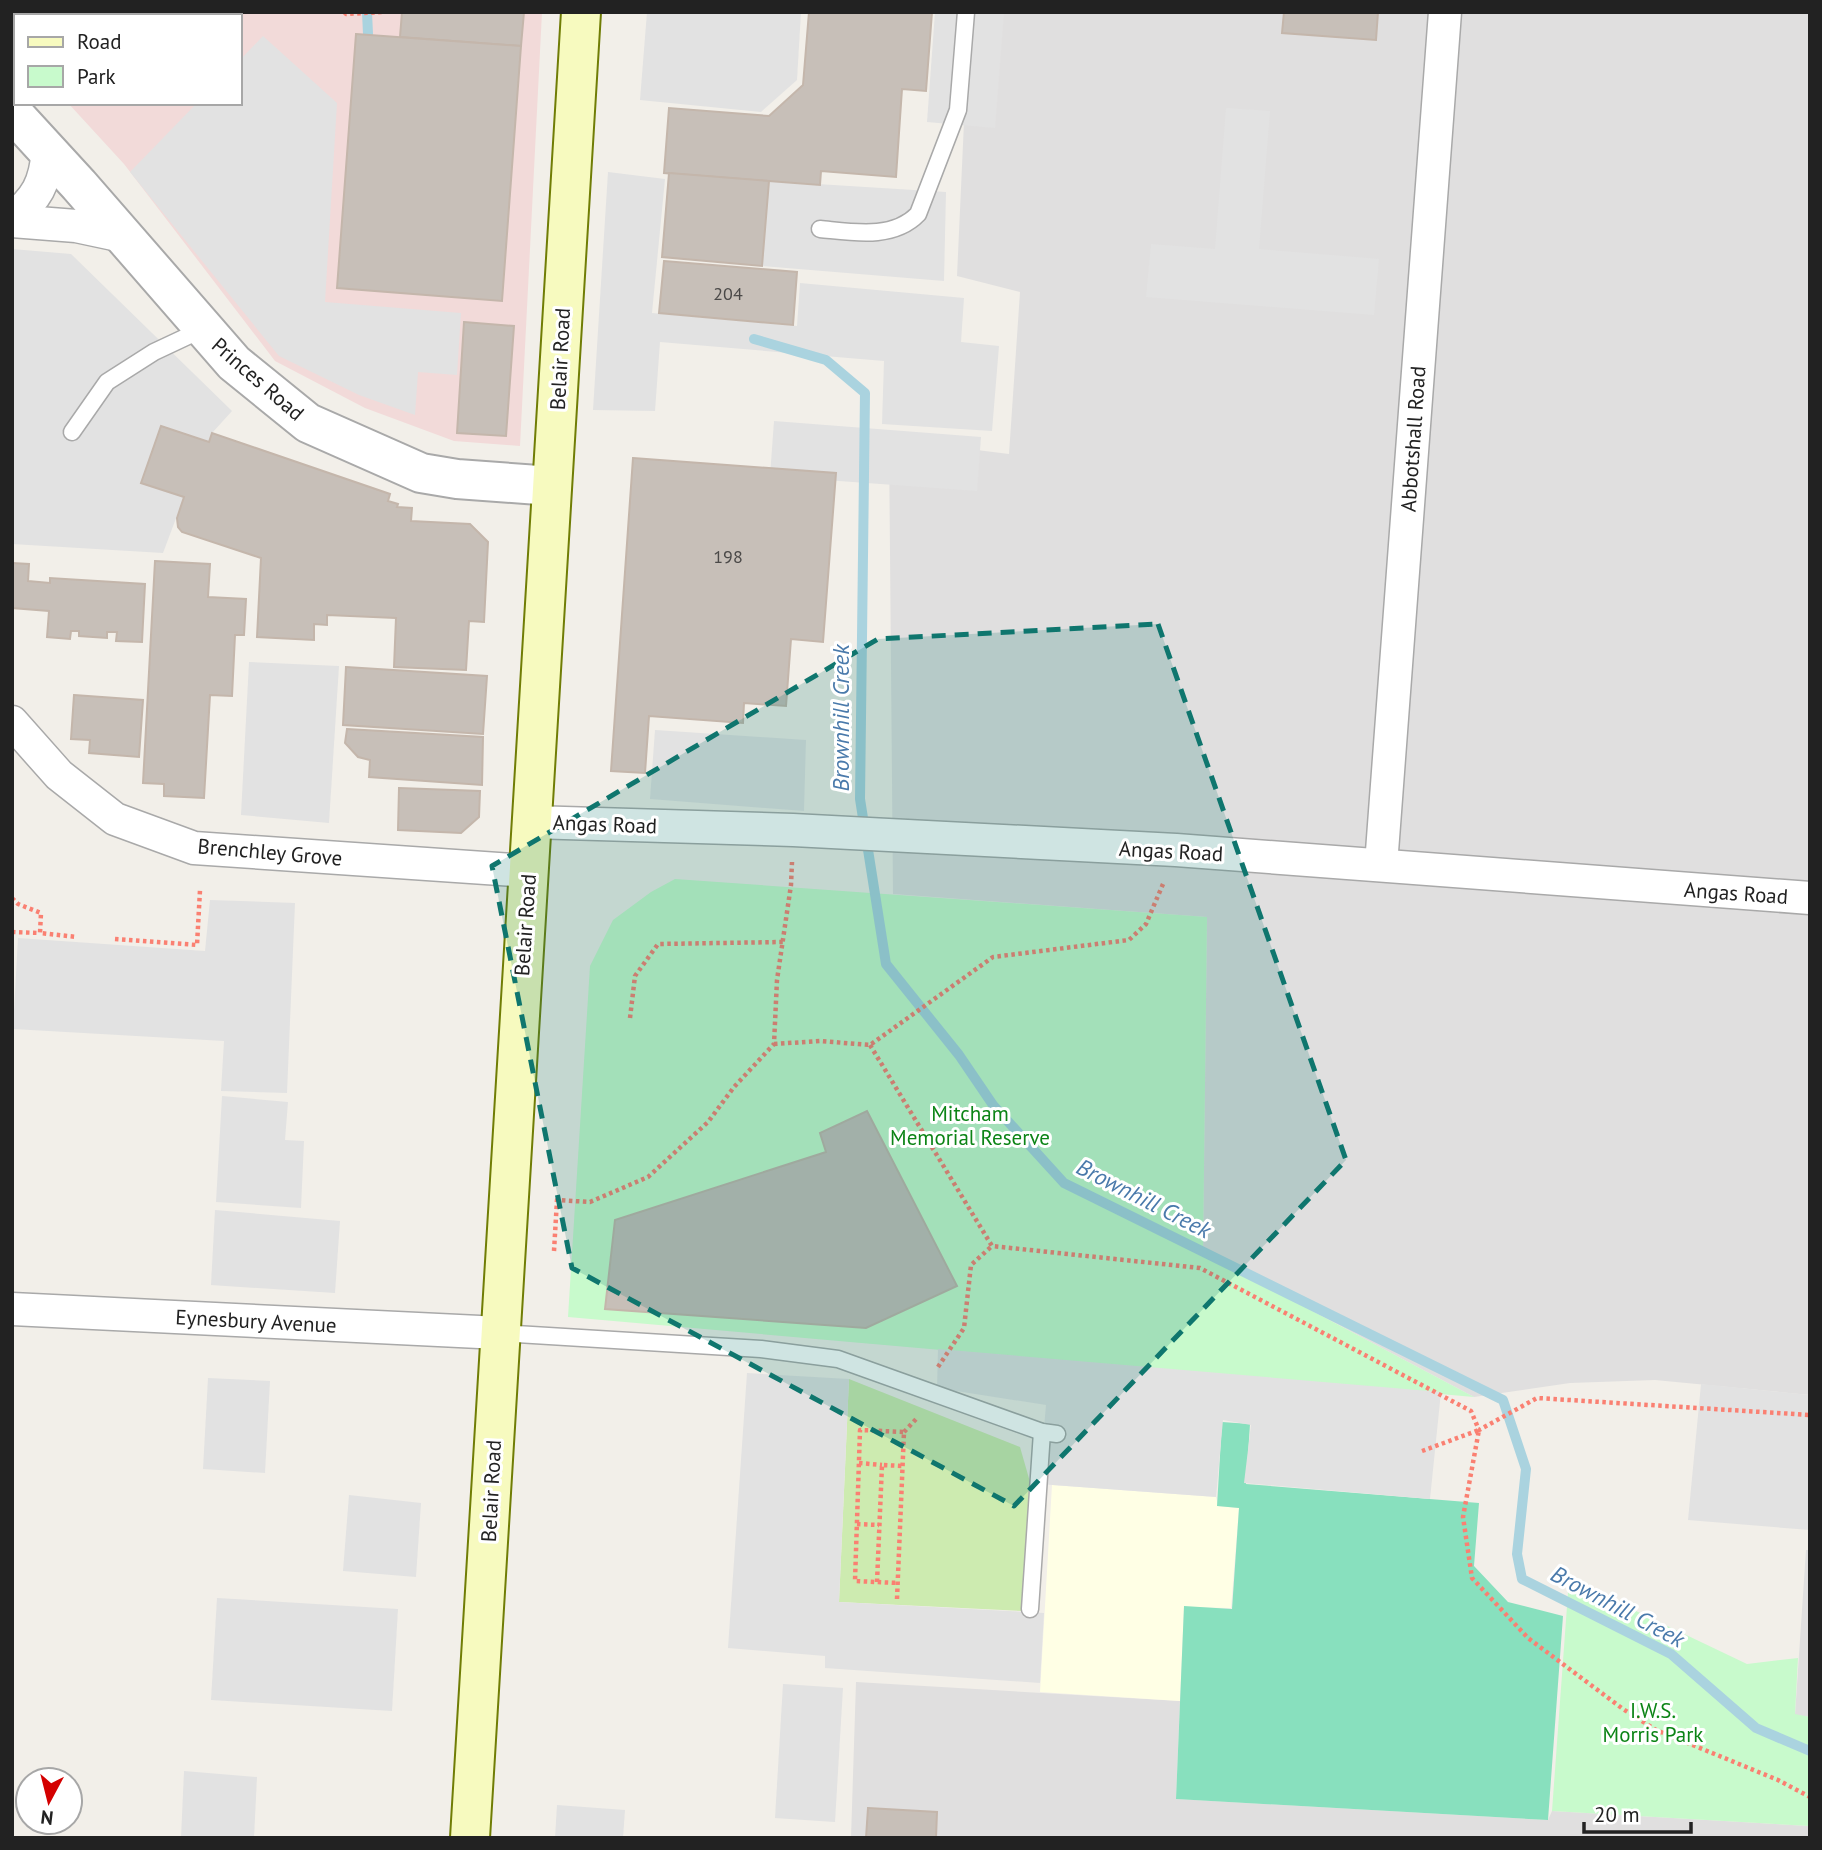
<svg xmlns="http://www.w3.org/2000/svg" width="1822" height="1850" viewBox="0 0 1822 1850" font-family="'PT Sans',sans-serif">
<rect width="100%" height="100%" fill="#f2efe9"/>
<g fill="#e0dfdf">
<polygon points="969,12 1810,12 1810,1395 1655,1380 1570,1383 1474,1397 1203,1253 1207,917 893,894 889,439 1009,454 1020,292 957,276"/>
<polygon points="1806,1550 1810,1550 1810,1717 1795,1715"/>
<polygon points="856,1682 1180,1701 1176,1799 1548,1820 1552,1811 1810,1826 1810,1838 851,1838"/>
</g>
<polygon fill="#f2dad9" points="12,12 542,12 520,446 454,441 365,408 275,361 124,164 68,103 240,103 240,16 16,16 16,48 12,44"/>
<polygon fill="#ffffe5" points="1052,1485 1216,1497 1218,1506 1239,1508 1231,1608 1184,1607 1180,1701 1040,1692"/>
<polygon fill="#cdebb0" points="849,1379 1020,1447 1030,1482 1022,1611 839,1602"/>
<g fill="#c8facc">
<polygon points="675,879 1207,917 1203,1253 1474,1397 568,1317 590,966 613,920 651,892"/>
<polygon points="1569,1579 1747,1664 1798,1658 1795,1714 1810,1717 1810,1826 1552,1811"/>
</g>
<polygon fill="#88e0be" points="1222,1422 1250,1424 1246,1484 1479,1503 1474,1566 1508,1602 1563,1616 1548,1820 1176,1799 1184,1606 1232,1609 1239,1508 1217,1506"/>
<g fill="#e2e2e2">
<polygon points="647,12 801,12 797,80 761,112 640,100"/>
<polygon points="935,12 1004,12 995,128 927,122"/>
<polygon points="263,36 337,103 325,302 461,313 457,375 418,372 415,415 359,395 279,356 130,172 197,103 240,103 240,60"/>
<polygon points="1226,108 1270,111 1259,249 1379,259 1374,315 1146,297 1151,244 1215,249"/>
<polygon points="608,172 665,179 652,313 797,326 800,283 964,298 961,342 999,346 992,431 882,424 884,361 660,342 655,411 593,410"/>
<polygon points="769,181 946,192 944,281 762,266"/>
<polygon points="12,249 71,254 232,411 212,433 209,442 161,426 141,483 184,497 163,553 12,544"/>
<polygon points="774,421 981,437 977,491 770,476"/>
<polygon points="249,662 339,666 329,823 241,815"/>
<polygon points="655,730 806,740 804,811 650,799"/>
<polygon points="210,900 295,903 287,1093 221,1091 224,1041 13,1029 18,938 205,951"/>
<polygon points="222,1096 288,1102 285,1140 304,1141 301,1208 216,1202"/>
<polygon points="215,1210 340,1221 335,1293 211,1285"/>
<polygon points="938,1349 1441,1392 1430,1499 1244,1483 1251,1425 1223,1420 1216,1497 1039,1484 1046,1405 937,1388"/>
<polygon points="747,1373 849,1379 839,1602 1044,1613 1040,1683 825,1668 825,1656 728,1648"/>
<polygon points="208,1378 270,1381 265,1473 203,1469"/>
<polygon points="1701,1384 1810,1395 1810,1530 1688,1520"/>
<polygon points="349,1495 421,1503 416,1577 343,1571"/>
<polygon points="217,1598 398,1609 392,1711 211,1700"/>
<polygon points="783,1684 843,1688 835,1822 775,1818"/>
<polygon points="184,1771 257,1777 254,1838 181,1838"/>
<polygon points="557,1805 625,1810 623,1838 555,1838"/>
</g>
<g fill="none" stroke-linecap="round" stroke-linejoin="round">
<g stroke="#aad3df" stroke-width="10">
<polyline points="367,12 368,34"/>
<polyline points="754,339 826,360 865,393 860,799 886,964 959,1055 993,1105 1064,1183 1503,1400 1526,1469 1517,1554 1522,1579 1671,1654 1756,1728 1810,1751"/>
</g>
</g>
<g fill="#c7bfb8" stroke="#c4b6ab" stroke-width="2">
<polygon points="23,12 191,12 187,16 26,16"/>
<polygon points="402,12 524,12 521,46 400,37"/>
<polygon points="809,12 932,12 926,91 902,89 896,177 821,171 820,185 664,173 669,108 769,116 803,85"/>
<polygon points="1284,12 1378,12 1376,40 1282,33"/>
<polygon points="356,34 521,46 502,301 337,288"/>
<polygon points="669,173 769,181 762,266 662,257"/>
<polygon points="664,261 797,272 793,325 659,313"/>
<polygon points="464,322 514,326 506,436 457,433"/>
<polygon points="161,426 209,442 212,433 390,494 388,501 398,504 397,507 412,508 411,521 470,524 488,542 484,622 469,621 466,670 394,667 396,618 327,615 327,625 314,624 314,640 257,637 261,558 182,532 178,527 177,518 184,497 141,483"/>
<polygon points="633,458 836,473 823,642 791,639 786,706 744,703 743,723 649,716 645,773 611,771"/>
<polygon points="155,561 210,564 208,597 246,599 244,635 235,635 232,696 210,695 204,798 164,796 164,784 143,783"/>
<polygon points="12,563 29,564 28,581 50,583 50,578 145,584 142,642 116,641 117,632 107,632 107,638 79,636 79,631 71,631 70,639 47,637 49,611 12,608"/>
<polygon points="346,667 487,676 483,734 343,725"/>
<polygon points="74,695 143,700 139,757 89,753 90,740 71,739"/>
<polygon points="347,729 483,737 482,785 369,777 370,760 358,757 345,743"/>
<polygon points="399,788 480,791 479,817 461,833 398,830"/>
<polygon points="867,1111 957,1286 866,1328 605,1309 615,1220 826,1152 820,1133"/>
<polygon points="868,1808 937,1812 936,1838 866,1838"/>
</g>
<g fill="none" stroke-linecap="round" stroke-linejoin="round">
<defs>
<g id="service">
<path d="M 820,229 C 852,232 893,240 918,214 L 958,110 L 966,12"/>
<polyline points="72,432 107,382 154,352 203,329"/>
<polyline points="500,1333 761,1349 838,1359 1042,1432 1057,1434"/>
<polyline points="1030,1609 1042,1432"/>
</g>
<g id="minor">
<path d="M 12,219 C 37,198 45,184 48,151"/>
<polyline points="12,221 76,226 123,236"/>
<polyline points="12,722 59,775 115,819 194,848 528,871"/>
<polyline points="531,822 793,830 1176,850 1810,898"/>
<polyline points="1381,865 1445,12"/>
<polyline points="12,1309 500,1333"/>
</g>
<polyline id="tertiary" points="12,112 79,185 234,363 308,423 421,473 457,479 552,486"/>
<polyline id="secondary" points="470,1838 581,12"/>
</defs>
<use href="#service" stroke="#a9a9a9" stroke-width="19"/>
<use href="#minor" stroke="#a9a9a9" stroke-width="35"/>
<use href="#tertiary" stroke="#a9a9a9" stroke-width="42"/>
<use href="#secondary" stroke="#707d05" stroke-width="42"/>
<g stroke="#fa8072" stroke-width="4.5" stroke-dasharray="3.5 3.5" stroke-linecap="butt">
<polyline points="123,12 126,16"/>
<polyline points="344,12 346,14 383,12"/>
<polyline points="12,898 18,904 41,913 40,933 77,937"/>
<polyline points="12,932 40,933"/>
<polyline points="115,939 197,945 200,890"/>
<polyline points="630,1018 635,976 658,944 783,942"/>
<polyline points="774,1044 820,1041 870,1045 993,957 1129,940 1146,924 1163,884"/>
<polyline points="870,1045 992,1246 1200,1268 1471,1411 1479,1430 1537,1398 1810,1415"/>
<polyline points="554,1251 557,1200 590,1202 648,1177 708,1122 734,1087 774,1044 777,980 791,885 792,862"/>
<polyline points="938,1367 964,1328 971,1265 992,1246"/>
<polyline points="904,1432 917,1418"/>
<polyline points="1422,1451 1479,1430 1463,1517 1472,1578 1528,1638 1623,1709 1656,1730 1778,1780 1810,1797"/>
<polyline points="859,1463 882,1465"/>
<polyline points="857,1524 879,1525"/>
<polyline points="877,1582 882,1465 902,1466"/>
<polyline points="897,1599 904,1432 860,1430 855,1581 898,1583"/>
</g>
<use href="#service" stroke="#fff" stroke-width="16"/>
<use href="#minor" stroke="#fff" stroke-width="32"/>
<use href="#tertiary" stroke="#fff" stroke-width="38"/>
<use href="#secondary" stroke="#f7fabf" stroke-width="38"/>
</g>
<path fill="#0f766e" fill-opacity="0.2" stroke="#0f766e" stroke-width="5" stroke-dasharray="14 9" stroke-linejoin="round" d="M 1158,624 L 1346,1160 L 1014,1506 L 572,1268 L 492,866 L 878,639 Z"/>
<g text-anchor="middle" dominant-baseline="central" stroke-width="6" stroke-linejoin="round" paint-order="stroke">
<g font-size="18" fill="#4b4948">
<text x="728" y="293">204</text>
<text x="728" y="556">198</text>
</g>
<g font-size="21" fill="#222" stroke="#fff">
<text transform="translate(560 359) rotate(-87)">Belair Road</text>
<text transform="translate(258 379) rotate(41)">Princes Road</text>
<text transform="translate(1413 439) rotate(-86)">Abbotshall Road</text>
<text transform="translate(605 824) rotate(2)">Angas Road</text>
<text transform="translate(1171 851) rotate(3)">Angas Road</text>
<text transform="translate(270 852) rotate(5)">Brenchley Grove</text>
<text transform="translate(1736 893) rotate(4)">Angas Road</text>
<text transform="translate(525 925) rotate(-86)">Belair Road</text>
<text transform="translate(256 1321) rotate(3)">Eynesbury Avenue</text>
<text transform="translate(491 1491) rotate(-87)">Belair Road</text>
</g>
<g font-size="21" fill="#0c8416" stroke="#fff">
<text x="970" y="1113">Mitcham<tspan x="970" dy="24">Memorial Reserve</tspan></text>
<text x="1653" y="1710">I.W.S.<tspan x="1653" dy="24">Morris Park</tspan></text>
</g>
<g font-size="23" font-style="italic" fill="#4a7aab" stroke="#fff">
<text transform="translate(840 718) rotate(-90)">Brownhill Creek</text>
<text transform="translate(1144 1198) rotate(27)">Brownhill Creek</text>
<text transform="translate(1618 1606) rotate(28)">Brownhill Creek</text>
</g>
</g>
<rect width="1822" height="1850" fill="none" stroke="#222222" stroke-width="28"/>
<rect x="14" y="14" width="228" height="91" fill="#ffffff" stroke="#a7a7a7" stroke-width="2"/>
<rect x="28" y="37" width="35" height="10" fill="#f7fabf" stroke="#a7a7a7" stroke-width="2"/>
<text x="77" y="49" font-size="21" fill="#222222">Road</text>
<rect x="28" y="66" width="35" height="21" fill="#c8facc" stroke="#a7a7a7" stroke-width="2"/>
<text x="77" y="84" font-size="21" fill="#222222">Park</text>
<g transform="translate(49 1801) rotate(187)"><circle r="33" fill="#ffffff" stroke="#a7a7a7" stroke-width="2"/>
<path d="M0-5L12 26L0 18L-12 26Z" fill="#d40000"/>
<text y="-10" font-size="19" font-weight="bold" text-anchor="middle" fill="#222222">N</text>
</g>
<path d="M1584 1822v10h107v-10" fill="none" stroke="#222222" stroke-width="3.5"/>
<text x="1594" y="1822" font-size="21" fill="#222222" stroke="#ffffff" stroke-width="5" paint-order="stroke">20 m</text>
</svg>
